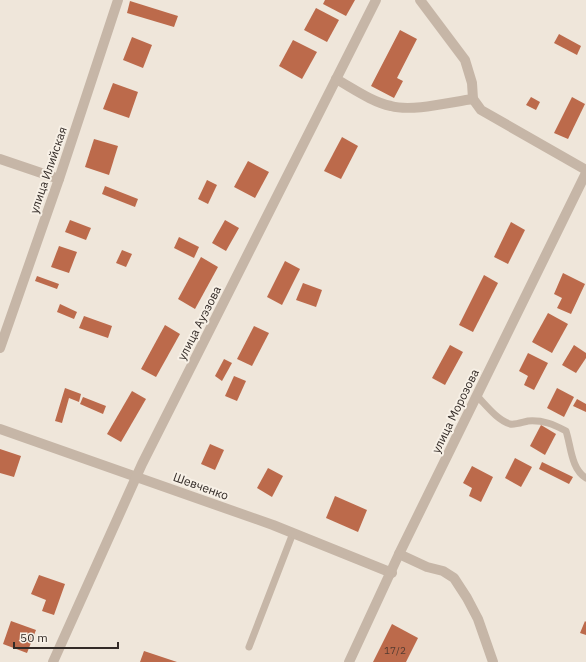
<svg xmlns="http://www.w3.org/2000/svg" width="586" height="662" viewBox="0 0 586 662" font-family="'IBM Plex Sans',sans-serif">
<rect width="100%" height="100%" fill="#efe6da"/>
<g fill="#bc6a4b">
<polygon points="325,0 355,0 346,16 323,4"/>
<polygon points="130,1 178,16 174,27 127,13"/>
<polygon points="316,8 339,20 327,42 304,30"/>
<polygon points="400,30 417,39 397,78 403,81 394,98 371,86"/>
<polygon points="559,34 581,46 577,55 554,43"/>
<polygon points="132,37 152,45 143,68 123,60"/>
<polygon points="293,40 317,52 302,79 279,66"/>
<polygon points="113,83 138,92 129,118 103,109"/>
<polygon points="531,97 540,102 536,110 526,105"/>
<polygon points="572,97 585,104 568,139 554,133"/>
<polygon points="342,137 358,146 341,179 324,171"/>
<polygon points="94,139 118,146 109,175 85,167"/>
<polygon points="248,161 269,172 255,198 234,187"/>
<polygon points="207,180 217,185 208,204 198,199"/>
<polygon points="105,186 138,199 135,207 102,194"/>
<polygon points="70,220 91,228 86,240 65,232"/>
<polygon points="225,220 239,228 226,251 212,243"/>
<polygon points="511,222 525,230 508,264 494,257"/>
<polygon points="179,237 199,247 194,258 174,248"/>
<polygon points="59,246 77,252 69,273 51,267"/>
<polygon points="122,250 132,254 126,267 116,263"/>
<polygon points="201,257 218,267 195,309 178,299"/>
<polygon points="285,261 300,269 282,305 267,297"/>
<polygon points="563,273 585,284 571,314 557,308 562,298 554,294"/>
<polygon points="484,275 498,283 473,332 459,325"/>
<polygon points="37,276 59,284 57,289 35,281"/>
<polygon points="303,283 322,290 316,307 296,300"/>
<polygon points="60,304 77,312 74,319 57,312"/>
<polygon points="548,313 568,324 552,353 532,342"/>
<polygon points="84,316 112,326 108,338 79,328"/>
<polygon points="165,325 180,334 156,377 141,369"/>
<polygon points="254,326 269,333 252,366 237,359"/>
<polygon points="450,345 463,352 445,385 432,378"/>
<polygon points="574,345 586,353 586,358 576,373 562,365"/>
<polygon points="528,353 548,363 534,390 524,385 528,376 519,371"/>
<polygon points="224,359 232,363 222,381 215,376"/>
<polygon points="234,376 246,381 237,401 225,396"/>
<polygon points="65,388 81,394 79,402 69,398 62,423 55,421"/>
<polygon points="557,388 574,397 564,417 547,408"/>
<polygon points="132,391 146,399 121,442 107,434"/>
<polygon points="83,397 106,406 103,414 80,404"/>
<polygon points="577,399 586,404 586,412 573,406"/>
<polygon points="541,425 556,434 545,455 530,446"/>
<polygon points="210,444 224,450 215,470 201,464"/>
<polygon points="0,449 21,456 14,477 0,473"/>
<polygon points="515,458 532,467 521,487 505,478"/>
<polygon points="542,462 573,477 569,484 539,469"/>
<polygon points="472,466 493,477 481,502 469,496 472,488 463,483"/>
<polygon points="268,468 283,476 272,497 257,488"/>
<polygon points="335,496 367,510 358,532 326,518"/>
<polygon points="39,575 65,584 54,615 42,611 46,600 31,594"/>
<polygon points="11,621 36,630 27,653 3,644"/>
<polygon points="585,621 586,622 586,635 580,633"/>
<polygon points="392,624 418,638 406,662 373,662"/>
<polygon points="144,651 177,662 140,662"/>
</g>
<g fill="none" stroke-linecap="round" stroke-linejoin="round">
<g stroke="#c6b6a7" stroke-width="7">
<path d="M 477,396 C 486,405 497,420 510,424 C 515,425 523,422 528,421 C 543,420 553,424 566,431 C 571,446 571,469 586,478"/>
<polyline points="249,647 293,533"/>
</g>
<g stroke="#c6b6a7" stroke-width="10">
<polyline points="420,0 465,60 472,83 473,99 481,110 586,170"/>
<path d="M 336,79 C 354,89 372,102 391,106 C 412,112 451,102 473,99"/>
<polyline points="0,159 59,179"/>
<polyline points="0,348 59,179 118,0"/>
<polyline points="0,429 273,525 392,573"/>
<polyline points="399,554 427,567 443,571 454,578 467,598 478,619 493,662"/>
<polyline points="53,662 142,464 376,0"/>
<polyline points="349,662 399,554 586,173"/>
</g>
</g>
<g text-anchor="middle" dominant-baseline="central" stroke-width="4" stroke-linejoin="round" paint-order="stroke">
<g font-size="10" fill="#553b30">
<text x="395" y="650">17/2</text>
</g>
<g font-size="12" fill="#332b27" stroke="#f7f0e6">
<text transform="translate(48 170) rotate(-71)">улица Илийская</text>
<text transform="translate(199 323) rotate(-63)">улица Ауэзова</text>
<text transform="translate(455 411) rotate(-64)">улица Морозова</text>
<text transform="translate(201 486) rotate(20)">Шевченко</text>
</g>
</g>
<path d="M14 642v6h104v-6" fill="none" stroke="#332b27" stroke-width="2"/>
<text x="20" y="642" font-size="12" fill="#332b27" stroke="#f7f0e6" stroke-width="3" paint-order="stroke">50 m</text>
</svg>
